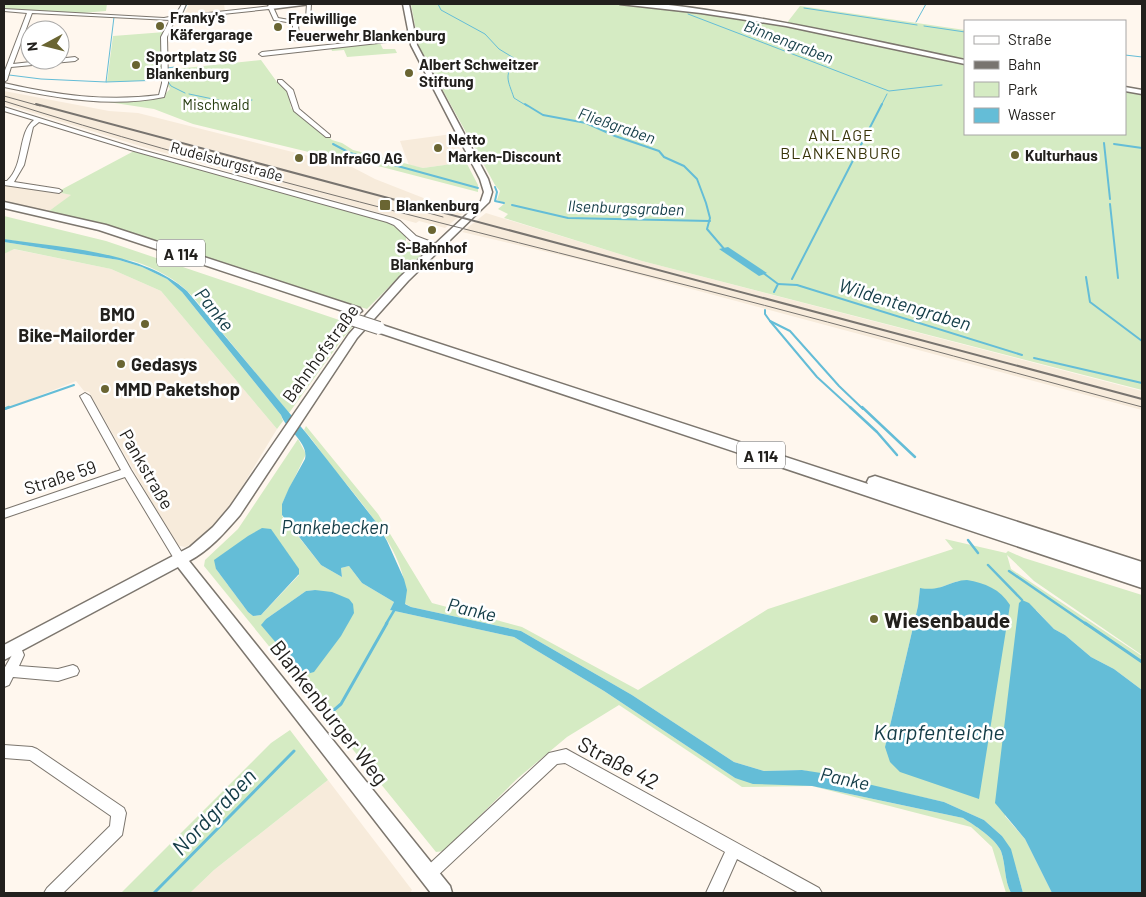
<svg xmlns="http://www.w3.org/2000/svg" width="1146" height="897" viewBox="0 0 1146 897" font-family="Barlow,sans-serif">
<rect width="100%" height="100%" fill="#fff7ee"/>
<g fill="#f7ebdb">
<polygon points="189,4 224,4 225,11 184,16"/>
<polygon points="4,91 109,111 138,113 352,167 375,179 426,199 467,210 445,228 419,221 416,223 143,147 4,104"/>
<polygon points="452,134 466,162 423,168 409,165 400,141"/>
<polygon points="4,185 57,192 72,195 49,211 4,202"/>
<polygon points="486,213 642,261 1142,391 1142,410 598,264 462,232"/>
<polygon points="13,249 111,269 161,291 277,429 225,515 194,544 185,547 176,545 89,392 84,391 76,381 4,410 4,254"/>
<polygon points="328,780 412,890 410,893 190,893 214,870"/>
</g>
<g fill="#d5ebc3" fill-rule="evenodd">
<polygon points="4,4 107,4 106,11 82,13 4,9"/>
<polygon points="411,4 623,4 675,8 786,24 800,6 965,30 965,134 1125,134 1125,89 1142,92 1142,390 642,261 504,218 508,214 498,209 505,203 497,200 500,191 495,185 419,47"/>
<polygon points="165,32 162,80 107,82 113,36"/>
<polygon points="380,43 383,49 395,49 397,53 347,57 344,50 332,51 331,48"/>
<polygon points="261,60 277,82 279,82 288,91 291,108 332,140 342,143 353,150 423,168 466,162 478,185 478,192 382,167 321,155 193,124 154,109 108,102 163,96 170,89 166,83 166,70"/>
<polygon points="134,151 388,222 406,235 406,242 428,248 367,309 114,229 49,211 71,195 57,192"/>
<path d="M 4,216 L 106,241 L 354,325 L 343,338 L 289,413 L 193,297 C 177,279 155,268 133,261 L 4,239 Z"/>
<polygon points="4,242 119,260 142,267 167,279 182,292 281,415 283,421 277,429 161,291 111,269 14,249 4,254"/>
<path d="M 306,426 L 378,514 L 432,603 L 522,627 L 638,690 L 768,609 L 953,549 L 945,539 L 1006,553 L 1008,551 L 1024,558 L 1142,595 L 1142,655 L 1034,581 L 1007,555 L 1011,569 L 1142,656 L 1142,690 L 1114,669 L 1091,657 L 1065,635 L 1054,629 L 1036,610 L 1005,816 L 1025,839 L 1052,893 L 1023,893 L 1016,868 L 1002,836 L 984,820 L 944,802 L 802,770 L 764,771 L 734,762 L 632,695 L 521,631 L 411,607 L 404,603 C 414,561 358,498 332,467 C 323,455 314,441 304,430 ZM 958,581 L 885,747 L 918,606 L 920,589 L 933,590 Z"/>
<path d="M 298,439 L 306,454 L 282,504 L 282,516 L 321,565 L 342,577 L 341,568 L 349,566 L 362,583 L 394,602 L 390,610 L 514,637 L 604,691 L 735,778 L 812,786 L 963,818 C 974,825 995,838 1001,851 C 1006,865 1004,880 1011,893 L 1006,893 L 992,847 L 971,827 L 812,786 L 742,787 L 619,705 L 567,737 L 518,778 L 444,851 L 436,852 L 204,566 L 205,560 L 238,529 ZM 216,569 L 299,575 L 261,615 L 253,616 L 248,612 ZM 315,590 L 303,675 L 262,625 L 266,619 L 306,591 Z"/>
<polygon points="290,730 328,780 214,870 190,893 121,893 271,743"/>
</g>
<g fill="#64bdd7">
<path d="M 4,239 C 62,248 142,251 187,291 L 307,434 L 376,522 L 387,541 L 404,579 L 407,590 L 405,604 L 411,607 L 521,631 L 632,695 L 734,762 L 764,771 L 802,770 L 821,773 L 944,802 L 984,820 L 1002,836 L 1011,849 L 1023,893 L 1011,893 C 1004,880 1006,865 1001,851 C 995,838 974,825 963,818 L 812,786 L 753,784 L 735,778 L 604,691 L 514,637 L 390,610 L 394,602 L 362,583 L 349,566 L 341,568 L 342,577 L 321,565 L 282,515 L 282,504 L 289,488 L 305,459 C 309,442 286,430 281,415 L 182,292 L 167,279 L 142,267 L 119,260 L 4,242 Z"/>
<polygon points="728,247 767,273 759,276 719,249"/>
<polygon points="262,528 271,529 299,569 299,574 261,615 253,616 248,612 216,569 214,560 248,536"/>
<path d="M 967,580 C 985,583 1000,589 1010,605 L 979,799 L 900,772 L 890,762 L 885,747 L 918,606 L 920,588 C 943,592 947,581 967,580 Z"/>
<polygon points="315,590 332,592 349,599 353,604 354,613 341,636 314,672 303,675 261,625 266,619 306,591"/>
<polygon points="1022,600 1029,603 1054,629 1065,635 1091,657 1114,669 1142,690 1142,893 1052,893 1025,839 995,803 1019,603"/>
</g>
<g fill="none" stroke-linecap="round" stroke-linejoin="round">
<g stroke="#64bdd7" stroke-width="1">
<path d="M 438,4 L 441,10 L 485,34 L 499,49 L 517,60 C 503,75 508,80 514,98 L 527,106"/>
<polyline points="804,8 917,25"/>
<polyline points="182,14 187,4"/>
<polyline points="688,14 889,91 942,85"/>
<polyline points="114,17 106,82 163,80"/>
<polyline points="916,22 926,4"/>
<polyline points="924,26 965,32"/>
<polyline points="1125,55 1142,57"/>
<polyline points="167,68 175,67"/>
<polyline points="9,75 41,79 106,82"/>
<polyline points="167,80 171,86 185,93"/>
<polyline points="189,94 232,103 252,100"/>
<polyline points="881,106 887,94"/>
</g>
<g stroke="#64bdd7" stroke-width="2">
<polyline points="525,104 543,115 586,123 615,136 659,151 664,157 684,166 697,179 706,203 710,218 707,229 725,250"/>
<polyline points="1104,143 1110,199"/>
<polyline points="333,144 350,153 478,188"/>
<polyline points="1114,144 1142,148"/>
<polyline points="495,187 497,192 495,201 504,203"/>
<polyline points="1110,204 1118,278"/>
<polyline points="512,205 568,218 710,221"/>
<polyline points="762,272 778,284 774,292"/>
<polyline points="1086,277 1090,302 1142,341"/>
<polyline points="792,279 882,104"/>
<polyline points="778,284 797,285 1022,355"/>
<polyline points="765,310 765,314 770,321 817,377 852,409"/>
<polyline points="770,321 790,331 839,386 863,409"/>
<polyline points="1034,358 1142,383"/>
<polyline points="5,409 74,385"/>
</g>
<g stroke="#64bdd7" stroke-width="2.5">
<polyline points="850,407 877,432 897,455"/>
<polyline points="862,407 915,457"/>
<polyline points="4,409 9,407"/>
<polyline points="968,540 978,553"/>
<polyline points="988,565 1022,600"/>
<polyline points="1009,571 1086,624"/>
<polyline points="386,624 395,609"/>
</g>
<g stroke="#64bdd7" stroke-width="3">
<polyline points="1085,623 1142,662"/>
<polyline points="334,710 341,704 387,623"/>
<polyline points="154,893 294,751"/>
</g>
<defs>
<g id="minor">
<path d="M 182,4 L 186,4 L 181,16 L 271,6 L 273,7 L 278,18 L 295,21 L 306,18 L 307,4 L 311,4 L 310,20 L 298,23 L 299,39 L 296,41 L 293,39 L 293,23 L 274,20 L 269,9 L 175,19 L 167,37 L 168,83 L 164,97 C 111,108 56,98 4,87 L 4,83 C 56,95 107,102 159,95 L 162,83 L 161,37 L 170,20 L 32,13 L 13,64 L 75,57 L 78,59 L 75,61 L 11,67 L 7,80 L 4,82 L 4,73 L 27,13 L 4,11 L 4,9 L 164,18 L 175,16 Z"/>
<polygon points="412,36 414,39 262,56 259,54 262,52"/>
<polygon points="278,80 282,80 293,90 299,109 330,135 330,137 326,137 294,111 287,91 278,82"/>
<path d="M 4,107 L 138,149 L 393,218 L 400,221 L 416,236 L 442,246 L 438,248 L 410,240 L 394,225 L 387,222 L 134,151 L 39,122 L 33,127 L 24,165 L 14,182 L 59,189 L 62,191 L 59,193 L 4,185 L 4,181 L 7,181 C 25,165 17,133 34,120 L 4,111 Z"/>
<polygon points="85,393 90,396 131,470 184,556 186,559 184,562 180,564 176,562 125,477 4,518 4,510 121,470 80,396"/>
<polygon points="15,642 19,643 24,655 19,666 58,669 73,665 77,667 79,671 77,675 58,681 13,677 9,685 4,687 4,669 12,655 9,647 11,643"/>
<polygon points="4,745 32,747 37,749 124,808 126,813 122,835 63,893 44,893 47,888 110,826 111,816 30,760 4,758"/>
<polygon points="566,749 819,888 822,893 799,893 737,859 722,893 706,893 725,852 565,763 557,764 434,879 429,882 424,879 421,874 424,869 549,753"/>
</g>
<g id="major">
<polygon points="269,4 275,5 311,4 271,9 268,7"/>
<path d="M 403,4 L 409,4 L 417,45 L 488,179 L 492,192 L 489,202 L 408,281 L 357,338 L 240,515 C 225,532 210,550 189,561 L 450,886 L 452,893 L 431,893 L 178,567 L 4,660 L 4,645 L 190,547 L 213,527 L 230,507 L 349,334 L 400,277 L 481,201 L 484,192 L 480,179 L 411,45 Z"/>
<path d="M 620,4 C 657,1 697,9 733,14 C 811,26 888,44 965,60 L 965,64 L 786,26 L 701,13 Z"/>
<polygon points="1125,87 1142,90 1142,94 1125,91"/>
</g>
<g id="highway">
<polygon points="4,202 106,225 360,308 362,311 356,315 352,314 99,230 4,208"/>
<polygon points="379,324 868,484 867,482 869,478 875,476 1142,562 1142,588 374,331 373,328"/>
</g>
</defs>
<use href="#minor" stroke="#7c766e" stroke-width="2"/>
<use href="#major" stroke="#7c766e" stroke-width="3"/>
<use href="#highway" stroke="#7c766e" stroke-width="3"/>
<use href="#minor" fill="#fff" fill-rule="evenodd"/>
<use href="#major" fill="#fff" fill-rule="evenodd"/>
<use href="#highway" fill="#fff" fill-rule="evenodd"/>
<g stroke="#78746f" stroke-width="1">
<path d="M 4,101 C 213,167 426,219 638,273 C 807,315 974,362 1142,407"/>
<polyline points="407,207 443,217"/>
</g>
<polyline stroke="#78746f" stroke-width="1" points="4,96 40,106"/>
<polyline stroke="#78746f" stroke-width="2" points="36,104 1142,399"/>
<defs>
<polyline id="highway-bridge" points="348,318 379,328"/>
</defs>
<use href="#highway-bridge" stroke="#7c766e" stroke-width="14" stroke-linecap="butt"/>
<use href="#highway-bridge" stroke="#fff" stroke-width="12"/>
</g>
<g fill="#6a6532" stroke="#fff" stroke-width="2">
<circle cx="160" cy="26" r="5"/>
<circle cx="278" cy="27" r="5"/>
<circle cx="136" cy="65" r="5"/>
<circle cx="409" cy="73" r="5"/>
<circle cx="438" cy="148" r="5"/>
<circle cx="1015" cy="155" r="5"/>
<circle cx="299" cy="158" r="5"/>
<rect x="379" y="199" width="12" height="12" rx="2.5"/>
<circle cx="432" cy="230" r="5"/>
<circle cx="145" cy="324" r="5"/>
<circle cx="121" cy="364" r="5"/>
<circle cx="105" cy="389" r="5"/>
<circle cx="874" cy="619" r="5"/>
</g>
<g text-anchor="middle" dominant-baseline="central" stroke-width="5" stroke-linejoin="round" paint-order="stroke">
<g font-size="15" font-weight="bold" fill="#22201d" stroke="#fff" text-anchor="start">
<text x="170" y="17">Franky's<tspan x="170" dy="17">Käfergarage</tspan></text>
<text x="288" y="18">Freiwillige<tspan x="288" dy="17">Feuerwehr Blankenburg</tspan></text>
<text x="146" y="56">Sportplatz SG<tspan x="146" dy="17">Blankenburg</tspan></text>
<text x="419" y="64">Albert Schweitzer<tspan x="419" dy="17">Stiftung</tspan></text>
<text x="448" y="139">Netto<tspan x="448" dy="17">Marken-Discount</tspan></text>
<text x="1025" y="155">Kulturhaus</text>
<text x="309" y="158">DB InfraGO AG</text>
<text x="396" y="205">Blankenburg</text>
<text x="432" y="247" text-anchor="middle">S-Bahnhof<tspan x="432" dy="17">Blankenburg</tspan></text>
</g>
<g font-size="15" fill="#293e12" stroke="#fff">
<text x="216" y="104">Mischwald</text>
</g>
<g font-size="15" fill="#22201d" stroke="#fff">
<text transform="translate(227 161) rotate(15)">Rudelsburgstraße</text>
</g>
<g font-size="16" font-style="italic" fill="#133c47" stroke="#fff">
<text transform="translate(789 41) rotate(21)">Binnengraben</text>
<text transform="translate(617 125) rotate(19)">Fließgraben</text>
<text transform="translate(626 207) rotate(2)">Ilsenburgsgraben</text>
</g>
<g font-size="16" letter-spacing="1" fill="#383409" stroke="#fff">
<text x="841" y="134">ANLAGE<tspan x="841" dy="18">BLANKENBURG</tspan></text>
</g>
<g fill="#fff" stroke="#646361" stroke-width="1">
<rect x="157" y="239.5" width="48" height="27" rx="4"/>
<rect x="737" y="441.5" width="48" height="27" rx="4"/>
</g>
<g font-size="16" font-weight="bold" fill="#22201d">
<text x="181" y="253">A 114</text>
<text x="761" y="455">A 114</text>
</g>
<g font-size="18" font-weight="bold" fill="#22201d" stroke="#fff" text-anchor="start">
<text x="135" y="314" text-anchor="end">BMO<tspan x="135" dy="21">Bike-Mailorder</tspan></text>
<text x="131" y="364">Gedasys</text>
<text x="115" y="389">MMD Paketshop</text>
</g>
<g font-size="18" fill="#22201d" stroke="#fff">
<text transform="translate(320 353) rotate(-54)">Bahnhofstraße</text>
<text transform="translate(147 469) rotate(60)">Pankstraße</text>
<text transform="translate(60 477) rotate(-18)">Straße 59</text>
</g>
<g font-size="19" font-style="italic" fill="#133c47" stroke="#fff">
<text transform="translate(905 304) rotate(17)">Wildentengraben</text>
<text transform="translate(215 309) rotate(51)">Panke</text>
<text x="335" y="526">Pankebecken</text>
<text transform="translate(472 609) rotate(13)">Panke</text>
<text transform="translate(845 778) rotate(12)">Panke</text>
</g>
<g font-size="21" font-weight="bold" fill="#22201d" stroke="#fff" text-anchor="start">
<text x="884" y="619">Wiesenbaude</text>
</g>
<g font-size="21" fill="#22201d" stroke="#fff">
<text transform="translate(330 712) rotate(52)">Blankenburger Weg</text>
<text transform="translate(619 762) rotate(28)">Straße 42</text>
</g>
<g font-size="22" font-style="italic" fill="#133c47" stroke="#fff">
<text x="939" y="731">Karpfenteiche</text>
<text transform="translate(213 811) rotate(-46)">Nordgraben</text>
</g>
</g>
<rect width="1146" height="897" fill="none" stroke="#22201d" stroke-width="10"/>
<rect x="964" y="20" width="162" height="115" fill="#ffffff" stroke="#a7a6a5"/>
<rect x="974" y="36" width="25" height="8" fill="#ffffff" stroke="#a7a6a5"/>
<text x="1008" y="45" font-size="15" fill="#22201d">Straße</text>
<rect x="974" y="61" width="25" height="8" fill="#78746f" stroke="#a7a6a5"/>
<text x="1008" y="70" font-size="15" fill="#22201d">Bahn</text>
<rect x="974" y="82" width="25" height="15" fill="#d5ebc3" stroke="#a7a6a5"/>
<text x="1008" y="95" font-size="15" fill="#22201d">Park</text>
<rect x="974" y="108" width="25" height="15" fill="#64bdd7" stroke="#a7a6a5"/>
<text x="1008" y="120" font-size="15" fill="#22201d">Wasser</text>
<g transform="translate(45 45) rotate(263)"><circle r="24" fill="#ffffff" stroke="#a7a6a5"/>
<path d="M0-4L9 19L0 12L-9 19Z" fill="#6a6532"/>
<text y="-8" font-size="14" font-weight="bold" text-anchor="middle" fill="#22201d">N</text>
</g>
</svg>
